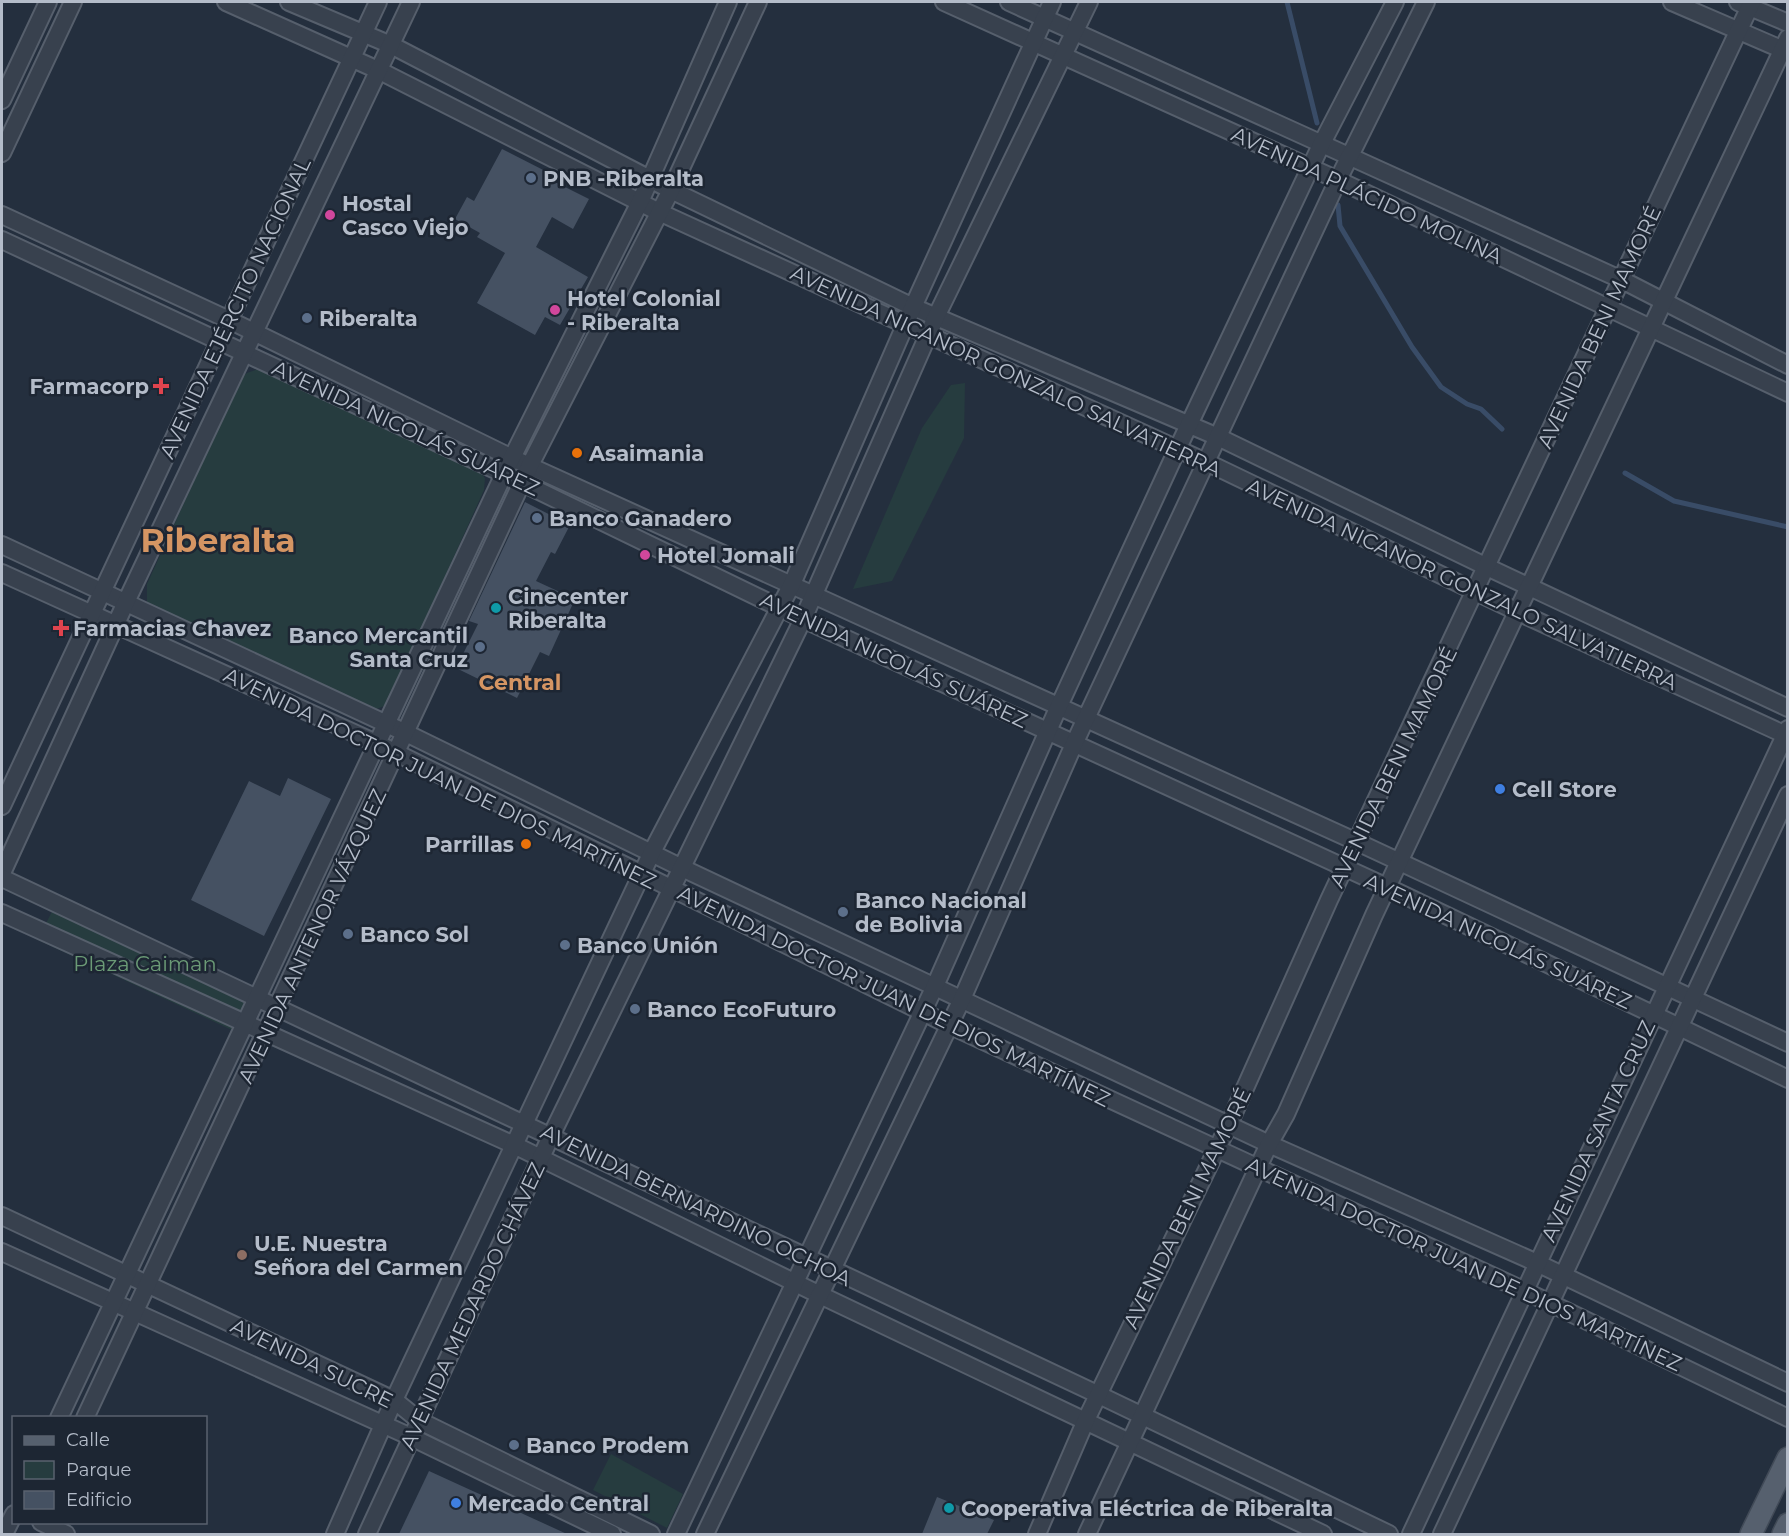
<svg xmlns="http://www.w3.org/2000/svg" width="1789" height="1536" viewBox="0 0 1789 1536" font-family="Montserrat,sans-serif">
<rect width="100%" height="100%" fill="#242f3e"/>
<g fill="#263c3f">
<polygon points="258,369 476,468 485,478 484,490 387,705 374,710 153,608 147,602 147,584 241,378 247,373"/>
<polygon points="965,383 964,438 892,581 853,589 922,428 951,385"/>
<polygon points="59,897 252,986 232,1030 38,940"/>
<polygon points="611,1454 683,1494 667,1528 593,1490"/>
</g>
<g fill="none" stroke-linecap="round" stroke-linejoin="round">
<g stroke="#394c67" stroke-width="5">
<polyline points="1287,2 1317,123"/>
<polyline points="1338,205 1340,226 1412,347 1441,387 1467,404 1481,409 1502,429"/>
<polyline points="1625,473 1674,501 1788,527"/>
</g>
</g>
<g fill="#455162">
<polygon points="502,149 557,177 555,182 589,199 573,229 552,217 536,247 588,277 560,325 545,317 535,335 477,303 505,253 477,237 480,233 455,219 467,197 474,201"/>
<polygon points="525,502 570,525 555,554 551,552 536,581 575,599 549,656 540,652 517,698 456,668 478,624 469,621"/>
<polygon points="288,778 331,799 264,936 191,900 249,781 280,796"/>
<polygon points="429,1471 567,1534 399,1534"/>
<polygon points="937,1497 994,1520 987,1534 922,1534"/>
</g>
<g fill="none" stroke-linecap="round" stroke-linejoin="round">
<defs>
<g id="minor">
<polyline points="226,2 380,71 659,212 1206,462 1518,612 1788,736"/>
<polyline points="289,2 391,45 671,190 913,307 1218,437 1487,567 1788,708"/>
<polyline points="944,2 1338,180 1788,393"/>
<polyline points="1009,2 1622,280 1788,365"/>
<polyline points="1672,2 1788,52"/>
<polyline points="1738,2 1788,23"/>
<polyline points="2,100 48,2"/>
<polyline points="2,153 73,2"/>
<polyline points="2,215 229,320 512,458 1357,842 1788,1043"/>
<polyline points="2,240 504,474 803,619 1387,887 1788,1079"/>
<polyline points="2,545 406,733 680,867 1269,1144 1537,1263 1788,1383"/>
<polyline points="2,573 376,743 949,1025 1525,1291 1788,1418"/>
<polyline points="2,806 378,2"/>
<polyline points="2,873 126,602 411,2"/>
<polyline points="2,878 1099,1395 1389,1534"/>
<polyline points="2,913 514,1145 818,1294 1323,1534"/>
<polyline points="2,1216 394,1400 420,1421 651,1534"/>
<polyline points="2,1252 411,1437 612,1534"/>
<polyline points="59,1418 504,474 640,202 728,2"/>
<polyline points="85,1418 530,465 671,190 758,2"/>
<polyline points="41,1522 66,1534"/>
<polyline points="4,1534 14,1514"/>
<polyline points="335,1534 394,1400 652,852 792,584 913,307 1052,2"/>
<polyline points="367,1534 551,1136 803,619 936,317 1089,2"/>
<polyline points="676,1534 935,986 1059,706 1177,450 1321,145 1395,2"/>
<polyline points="705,1534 962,999 1074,744 1338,180 1426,2"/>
<polyline points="1037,1534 1086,1420 1229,1124 1329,900 1752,2"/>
<polyline points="1087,1534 1269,1144 1286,1114 1374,915 1788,38"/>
<polyline points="1411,1534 1788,729"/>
<polyline points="1442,1534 1788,795"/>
</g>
<g id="major">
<polyline points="1751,1534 1788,1458"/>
<polyline points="1783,1534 1788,1524"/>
</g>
</defs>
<use href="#minor" stroke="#565f6c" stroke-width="20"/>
<use href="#major" stroke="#414a57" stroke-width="24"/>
<use href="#minor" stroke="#38414e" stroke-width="16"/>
<use href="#major" stroke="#56606e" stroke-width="21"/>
</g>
<g fill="#5c6f8a" stroke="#1d2633" stroke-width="2">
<circle cx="531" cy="178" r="6"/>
<circle cx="307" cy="318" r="6"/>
<circle cx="537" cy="518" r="6"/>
<circle cx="480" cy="647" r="6"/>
<circle cx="843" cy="912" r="6"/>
<circle cx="348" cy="934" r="6"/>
<circle cx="565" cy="945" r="6"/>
<circle cx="635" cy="1009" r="6"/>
<circle cx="514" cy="1445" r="6"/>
</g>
<g fill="#d1479c" stroke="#1d2633" stroke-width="2">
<circle cx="330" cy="215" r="6"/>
<circle cx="555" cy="310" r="6"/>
<circle cx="645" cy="555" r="6"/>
</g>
<g fill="#e0444e" stroke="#1d2633" stroke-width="2">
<path d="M158 377h6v6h6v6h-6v6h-6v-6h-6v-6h6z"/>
<path d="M58 619h6v6h6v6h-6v6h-6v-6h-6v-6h6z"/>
</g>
<g fill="#e8710a" stroke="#1d2633" stroke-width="2">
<circle cx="577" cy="453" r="6"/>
<circle cx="526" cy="844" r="6"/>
</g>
<g fill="#0f9aa8" stroke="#1d2633" stroke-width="2">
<circle cx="496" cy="608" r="6"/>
<circle cx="949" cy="1508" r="6"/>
</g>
<g fill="#3f7fe0" stroke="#1d2633" stroke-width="2">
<circle cx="1500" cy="789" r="6"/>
<circle cx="456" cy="1503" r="6"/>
</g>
<circle fill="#8d6e63" stroke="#1d2633" stroke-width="2" cx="242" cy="1255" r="6"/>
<g text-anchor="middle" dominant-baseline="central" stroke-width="5" stroke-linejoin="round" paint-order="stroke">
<g font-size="21" font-weight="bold" fill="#b4bcc9" stroke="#1d2633" text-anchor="start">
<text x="543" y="178">PNB -Riberalta</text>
<text x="342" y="203">Hostal<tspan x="342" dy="24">Casco Viejo</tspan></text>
<text x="567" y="298">Hotel Colonial<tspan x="567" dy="24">- Riberalta</tspan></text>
<text x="319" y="318">Riberalta</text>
<text x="149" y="386" text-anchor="end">Farmacorp</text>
<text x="589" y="453">Asaimania</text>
<text x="549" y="518">Banco Ganadero</text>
<text x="657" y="555">Hotel Jomali</text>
<text x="508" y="596">Cinecenter<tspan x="508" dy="24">Riberalta</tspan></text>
<text x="73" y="628">Farmacias Chavez</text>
<text x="468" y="635" text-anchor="end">Banco Mercantil<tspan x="468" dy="24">Santa Cruz</tspan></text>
<text x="1512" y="789">Cell Store</text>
<text x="514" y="844" text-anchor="end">Parrillas</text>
<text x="855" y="900">Banco Nacional<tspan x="855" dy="24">de Bolivia</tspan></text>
<text x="360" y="934">Banco Sol</text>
<text x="577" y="945">Banco Unión</text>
<text x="647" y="1009">Banco EcoFuturo</text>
<text x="254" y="1243">U.E. Nuestra<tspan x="254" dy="24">Señora del Carmen</tspan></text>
<text x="526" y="1445">Banco Prodem</text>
<text x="468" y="1503">Mercado Central</text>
<text x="961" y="1508">Cooperativa Eléctrica de Riberalta</text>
</g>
<g font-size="21" fill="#b4bcc9" stroke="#1d2633">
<text transform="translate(1367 195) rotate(25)">AVENIDA PLÁCIDO MOLINA</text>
<text transform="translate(235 308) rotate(-65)">AVENIDA EJÉRCITO NACIONAL</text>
<text transform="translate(1599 327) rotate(-65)">AVENIDA BENI MAMORÉ</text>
<text transform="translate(1006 371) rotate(25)">AVENIDA NICANOR GONZALO SALVATIERRA</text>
<text transform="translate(406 428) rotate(25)">AVENIDA NICOLÁS SUÁREZ</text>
<text transform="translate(1462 584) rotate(25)">AVENIDA NICANOR GONZALO SALVATIERRA</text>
<text transform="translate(894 660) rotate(25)">AVENIDA NICOLÁS SUÁREZ</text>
<text transform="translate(1393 767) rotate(-64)">AVENIDA BENI MAMORÉ</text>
<text transform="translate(440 778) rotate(26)">AVENIDA DOCTOR JUAN DE DIOS MARTÍNEZ</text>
<text transform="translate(312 936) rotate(-65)">AVENIDA ANTENOR VÁZQUEZ</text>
<text transform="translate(1498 941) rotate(25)">AVENIDA NICOLÁS SUÁREZ</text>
<text transform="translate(894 996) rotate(26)">AVENIDA DOCTOR JUAN DE DIOS MARTÍNEZ</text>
<text transform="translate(1598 1131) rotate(-65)">AVENIDA SANTA CRUZ</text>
<text transform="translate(696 1205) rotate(26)">AVENIDA BERNARDINO OCHOA</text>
<text transform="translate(1187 1208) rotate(-64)">AVENIDA BENI MAMORÉ</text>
<text transform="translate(1464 1264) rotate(25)">AVENIDA DOCTOR JUAN DE DIOS MARTÍNEZ</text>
<text transform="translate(472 1306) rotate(-65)">AVENIDA MEDARDO CHÁVEZ</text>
<text transform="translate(312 1363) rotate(26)">AVENIDA SUCRE</text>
</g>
<g font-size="21" fill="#6b9a76" stroke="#1d2633">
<text x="145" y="963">Plaza Caiman</text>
</g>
<g font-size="22" font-weight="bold" fill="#d59563" stroke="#1d2633">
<text x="520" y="682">Central</text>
</g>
<g font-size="33" font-weight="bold" fill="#d59563" stroke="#1d2633">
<text x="218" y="540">Riberalta</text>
</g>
</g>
<rect width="1789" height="1536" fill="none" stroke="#b4bcc9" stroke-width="6"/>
<rect x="12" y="1416" width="195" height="108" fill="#1d2633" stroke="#59626f" stroke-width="1.5"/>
<rect x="24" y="1436" width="30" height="9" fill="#56606e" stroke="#59626f" stroke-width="1.5"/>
<text x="66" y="1446" font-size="18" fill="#b4bcc9">Calle</text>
<rect x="24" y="1461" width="30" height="18" fill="#263c3f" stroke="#59626f" stroke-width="1.5"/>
<text x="66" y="1476" font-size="18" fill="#b4bcc9">Parque</text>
<rect x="24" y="1491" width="30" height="18" fill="#455162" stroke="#59626f" stroke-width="1.5"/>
<text x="66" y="1506" font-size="18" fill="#b4bcc9">Edificio</text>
</svg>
